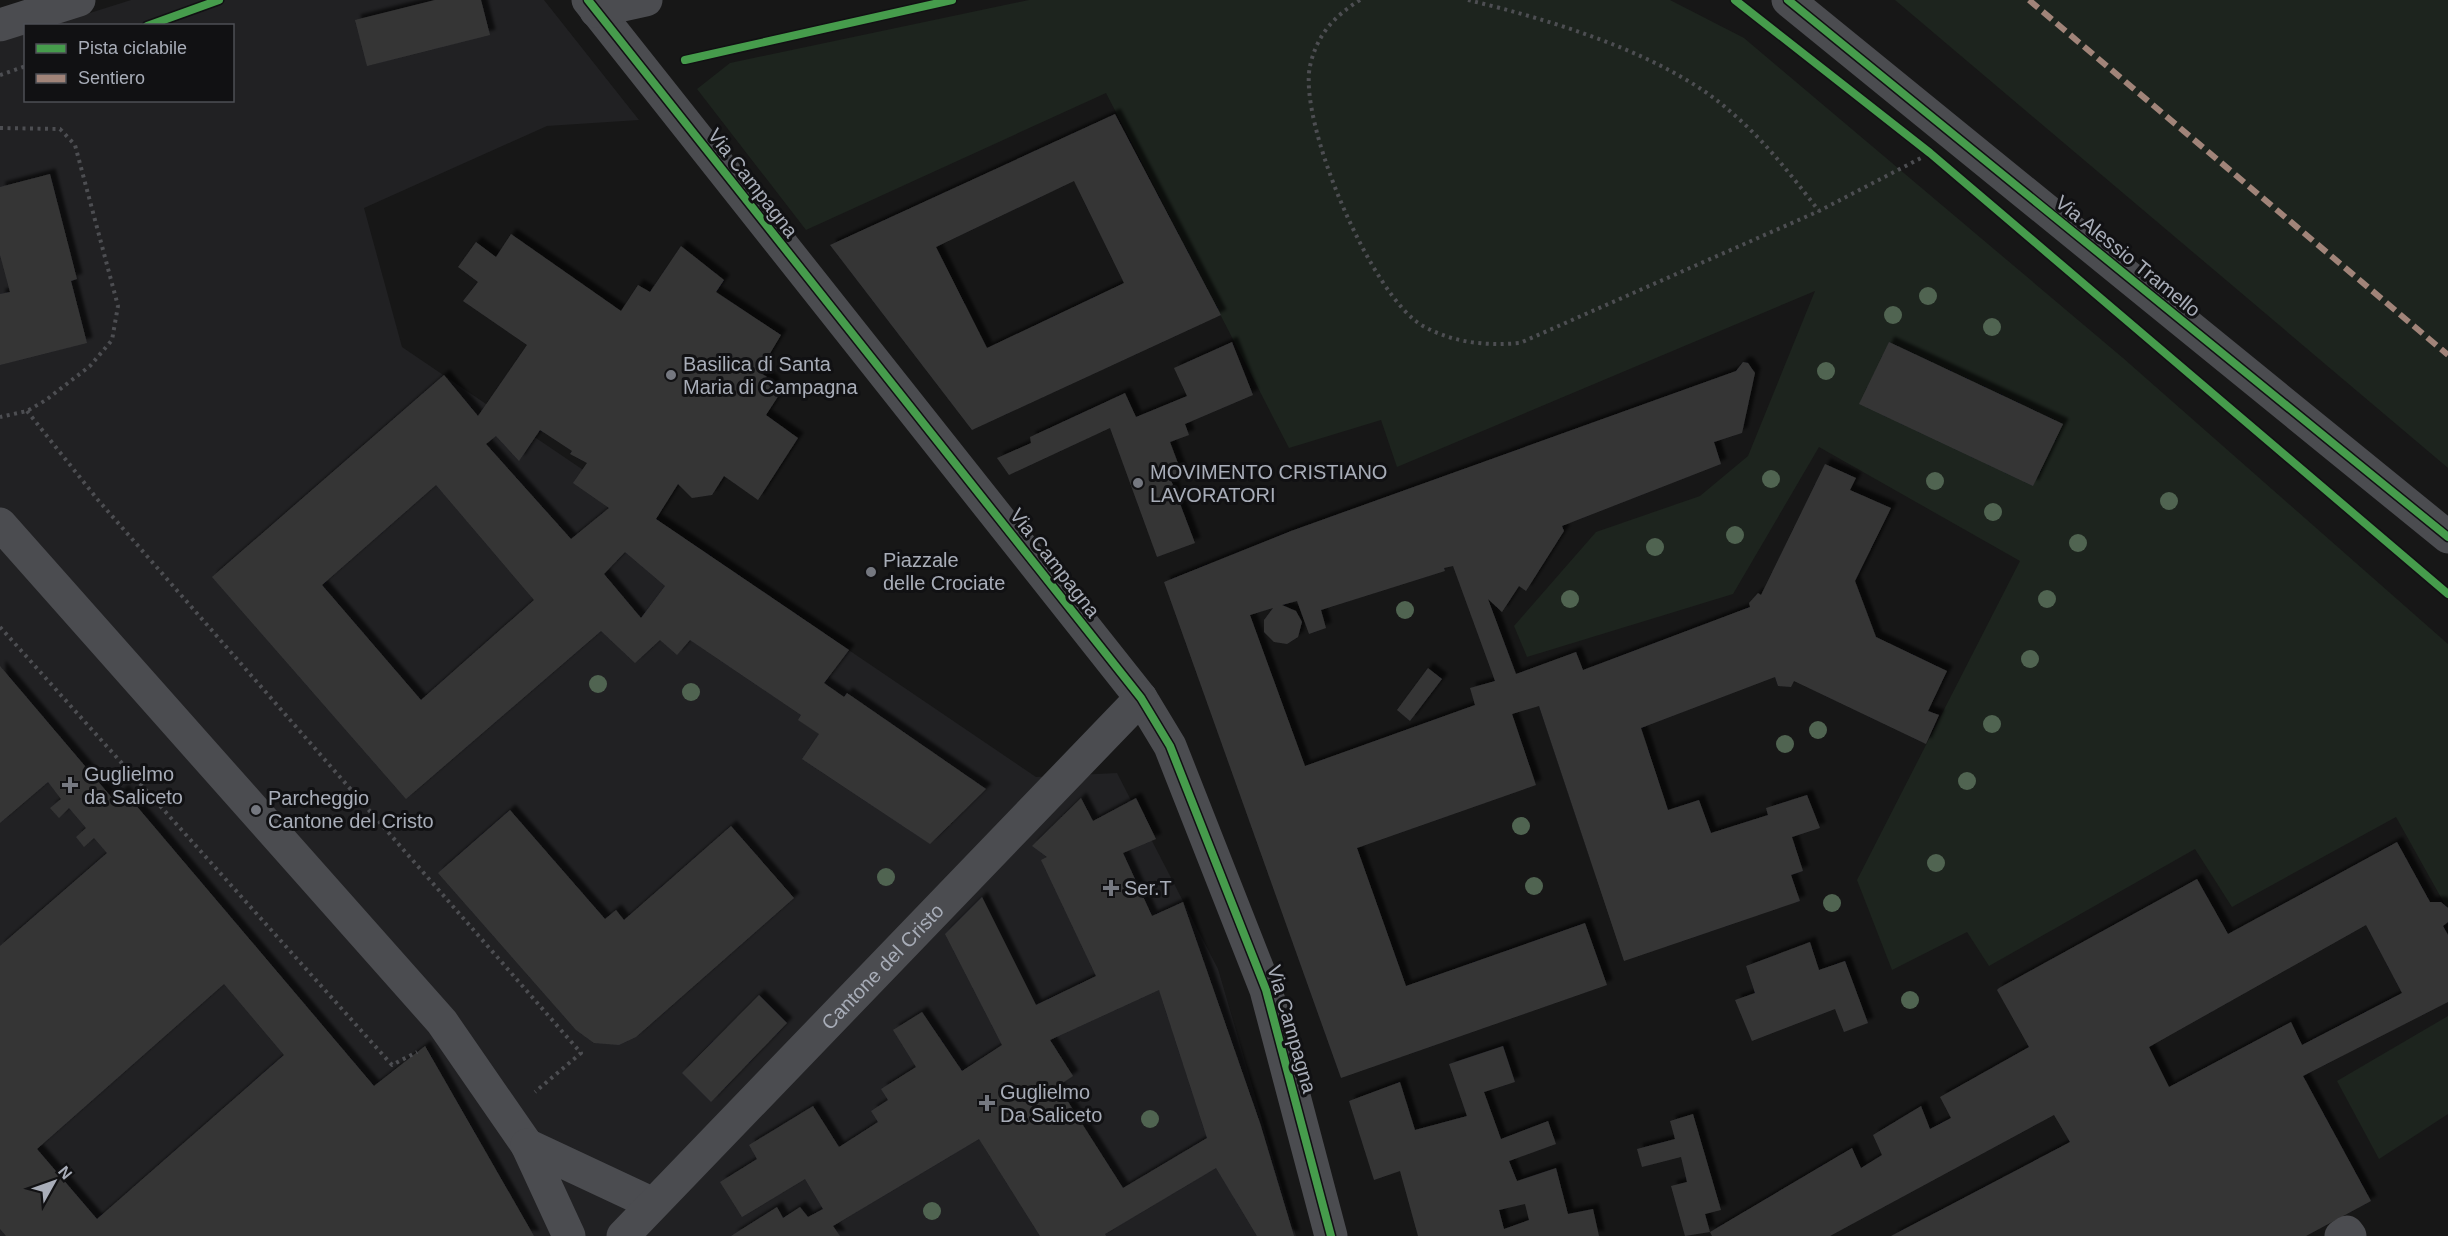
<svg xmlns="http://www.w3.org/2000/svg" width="2448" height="1236" viewBox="0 0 2448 1236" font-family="Helvetica,sans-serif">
<defs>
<filter id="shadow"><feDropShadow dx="5.5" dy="-5.5" stdDeviation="1.5" flood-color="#0009"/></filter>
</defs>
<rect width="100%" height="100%" fill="#171717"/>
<polygon fill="#212123" points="131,0 544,0 639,120 547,126 364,208 402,347 1036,777 1117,773 1218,969 1296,1236 0,1236 0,42 25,34 26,100 232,100 232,26 52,25"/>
<g fill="#1d241e">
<polygon points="1029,0 1670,0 1744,38 2123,358 2448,644 2448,910 2396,817 2232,907 2195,849 1989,966 1967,932 1892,970 1857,880 2020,561 1819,447 1733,594 1527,657 1514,626 1596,532 1700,496 1748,456 1815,291 1397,467 1381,420 1289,448 1106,93 806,230 697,89 730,63"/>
<polygon points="1895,0 2448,0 2448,468"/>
<polygon points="2448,1016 2448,1114 2379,1159 2337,1081"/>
</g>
<g fill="#353536" fill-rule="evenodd" filter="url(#shadow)">
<polygon points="435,0 481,0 490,35 367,66 355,20"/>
<path d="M 1115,114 L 1221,315 L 972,430 L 830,245 ZM 1074,181 L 1124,283 L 987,348 L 936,247 Z"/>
<polygon points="50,174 77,279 71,281 87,343 0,365 0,294 10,292 0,255 0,187"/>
<path d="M 511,234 L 621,311 L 638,285 L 650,292 L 681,246 L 724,280 L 716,292 L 781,335 L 759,372 L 772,380 L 779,395 L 766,415 L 798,438 L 758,500 L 724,476 L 712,495 L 692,498 L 678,484 L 656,519 L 849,650 L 824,683 L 844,697 L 847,693 L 986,789 L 930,844 L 802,759 L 819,734 L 798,720 L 801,715 L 690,640 L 677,655 L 660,640 L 635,663 L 601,631 L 406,799 L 212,577 L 444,375 L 478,416 L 527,345 L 463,301 L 478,282 L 458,267 L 476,242 L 496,257 ZM 540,430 L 572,451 L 570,454 L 587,463 L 573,483 L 609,508 L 571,539 L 486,444 L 496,436 L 519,461 ZM 436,485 L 534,600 L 421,700 L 322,585 ZM 625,552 L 665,586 L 641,618 L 604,574 Z"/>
<polygon points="1232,342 1253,395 1185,424 1189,435 1170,442 1182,474 1171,480 1195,543 1157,557 1110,428 1009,475 997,458 1031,443 1030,437 1125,393 1136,417 1187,396 1174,368"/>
<polygon points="1889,342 2063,424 2033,486 1859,404"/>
<path d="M 1743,362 L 1748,363 L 1755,373 L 1742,433 L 1714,442 L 1721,464 L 1562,526 L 1564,531 L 1526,591 L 1519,586 L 1502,612 L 1488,599 L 1516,674 L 1576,652 L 1583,670 L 1750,607 L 1749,603 L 1758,593 L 1761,595 L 1825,464 L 1856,478 L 1850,490 L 1891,508 L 1855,581 L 1876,637 L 1947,671 L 1928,711 L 1939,715 L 1926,744 L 1794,681 L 1791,687 L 1778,686 L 1775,677 L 1641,728 L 1668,810 L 1699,800 L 1711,833 L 1768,815 L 1766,808 L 1807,795 L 1820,828 L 1792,837 L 1803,871 L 1791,875 L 1800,901 L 1624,961 L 1539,706 L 1512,714 L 1536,785 L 1357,848 L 1406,986 L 1585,923 L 1607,985 L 1341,1078 L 1164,582 L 1291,531 L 1736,371 ZM 1453,566 L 1495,681 L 1470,688 L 1475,705 L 1305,766 L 1250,615 L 1273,608 L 1264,620 L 1264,632 L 1274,642 L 1287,644 L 1298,637 L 1302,622 L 1296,611 L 1282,605 L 1297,601 L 1309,634 L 1326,628 L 1321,610 L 1445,571 L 1444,568 Z"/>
<path d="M 0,666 L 113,799 L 123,790 L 374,1086 L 425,1046 L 534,1236 L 6,1236 L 0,1229 L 0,946 L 107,853 L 94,838 L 84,847 L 76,837 L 86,828 L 69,808 L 59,818 L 50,808 L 61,799 L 48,782 L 0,823 ZM 224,984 L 284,1055 L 97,1219 L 37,1149 Z"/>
<polygon points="1428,668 1442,679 1410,721 1397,710"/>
<path d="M 1081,798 L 1093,821 L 1136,798 L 1156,839 L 1123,853 L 1152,916 L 1183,902 L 1260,1123 L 1294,1236 L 1257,1236 L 1216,1168 L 1105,1234 L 1106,1236 L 1040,1236 L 979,1139 L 833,1226 L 840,1236 L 731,1236 L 777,1207 L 783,1218 L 800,1207 L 808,1217 L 823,1209 L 805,1179 L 742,1217 L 720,1182 L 757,1159 L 749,1145 L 813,1106 L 839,1147 L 878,1122 L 871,1111 L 888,1100 L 881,1089 L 916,1067 L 893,1030 L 922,1012 L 962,1071 L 1002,1045 L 945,934 L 982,897 L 1036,1005 L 1096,976 L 1041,860 L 1047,857 L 1032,846 ZM 1159,990 L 1207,1138 L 1123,1188 L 1058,1086 L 1073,1076 L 1050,1040 Z"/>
<polygon points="510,810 605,919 616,910 624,920 731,826 794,898 636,1037 619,1045 594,1043 576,1030 438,873"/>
<path d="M 2397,842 L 2430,902 L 2441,902 L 2448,908 L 2448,922 L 2443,926 L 2448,935 L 2448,1002 L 2303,1076 L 2371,1201 L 2306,1236 L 1891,1236 L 2070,1142 L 2054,1115 L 1830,1236 L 1712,1236 L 1710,1232 L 1685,1236 L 1671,1186 L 1687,1182 L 1681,1157 L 1642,1167 L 1637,1149 L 1675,1139 L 1670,1121 L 1693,1114 L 1721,1210 L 1705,1214 L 1710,1232 L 1852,1148 L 1861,1168 L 1882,1155 L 1873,1135 L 1921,1106 L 1930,1129 L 1951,1118 L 1940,1097 L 2029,1047 L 1997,990 L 1999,988 L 2197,879 L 2228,934 ZM 2366,925 L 2402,993 L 2302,1045 L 2291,1022 L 2169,1087 L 2149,1047 Z"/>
<polygon points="1810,942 1819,970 1845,961 1868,1023 1844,1032 1835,1009 1752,1041 1735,1000 1755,993 1746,966"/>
<polygon points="759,995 787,1023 711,1102 682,1073"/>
<path d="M 1503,1046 L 1515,1082 L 1484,1092 L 1501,1139 L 1548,1121 L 1556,1144 L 1509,1161 L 1517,1181 L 1556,1168 L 1568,1214 L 1593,1209 L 1599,1236 L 1418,1236 L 1400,1171 L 1374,1180 L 1349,1101 L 1400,1082 L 1415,1130 L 1467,1116 L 1449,1064 ZM 1525,1204 L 1529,1220 L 1504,1229 L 1499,1210 Z"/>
</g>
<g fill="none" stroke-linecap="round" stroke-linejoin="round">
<g stroke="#4d4e52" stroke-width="4" stroke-dasharray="3 4.5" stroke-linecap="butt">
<path d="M 1360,0 C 1333,17 1317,35 1310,66 C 1298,123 1372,297 1423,326 C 1454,343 1485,346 1520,343 L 1819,211 L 1921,158"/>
<path d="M 1468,0 C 1551,20 1666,54 1731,112 C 1765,141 1791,175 1819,211"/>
<polyline points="147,26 219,0"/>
<polyline points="0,75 26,66"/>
<polyline points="0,128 60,129 75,145 118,306 112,340 90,366 46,400 27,411 0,417"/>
<polyline points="27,411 98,500 581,1053 535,1092"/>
<polyline points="0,627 392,1065 417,1052"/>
</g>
<g stroke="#4b4c50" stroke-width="33">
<polyline points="588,0 1141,698 1170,746 1266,990 1331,1236"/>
<polyline points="1788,0 2448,537"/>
<polyline points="596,11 646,0"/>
<polyline points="0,25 79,0"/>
<polyline points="0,524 442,1022 527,1145"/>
<polyline points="569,1236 527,1145 653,1204"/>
<path id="s1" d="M 623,1236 L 1141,698"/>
<polyline points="2341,1236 2347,1232 2350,1236"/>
</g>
<polyline stroke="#a18479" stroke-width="6" stroke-dasharray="12 6" stroke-linecap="butt" points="2029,0 2448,355"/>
<defs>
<g id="cycleway">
<polyline points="588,0 1141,698 1170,746 1266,990 1331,1236"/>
<polyline points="1735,0 1930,153 2448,594"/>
<polyline points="1788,0 2448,537"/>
<polyline points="147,26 219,0"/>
<polyline points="685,60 952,0"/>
</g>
</defs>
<use href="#cycleway" stroke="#111113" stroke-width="11"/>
<use href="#cycleway" stroke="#469c4c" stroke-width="8"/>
</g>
<g fill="#506451">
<circle cx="1928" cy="296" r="9"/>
<circle cx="1893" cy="315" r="9"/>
<circle cx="1992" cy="327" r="9"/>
<circle cx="1826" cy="371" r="9"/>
<circle cx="1771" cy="479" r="9"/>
<circle cx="1935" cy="481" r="9"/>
<circle cx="2169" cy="501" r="9"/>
<circle cx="1993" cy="512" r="9"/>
<circle cx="1735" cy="535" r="9"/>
<circle cx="2078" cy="543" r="9"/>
<circle cx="1655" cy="547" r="9"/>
<circle cx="1570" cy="599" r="9"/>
<circle cx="2047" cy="599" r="9"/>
<circle cx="1405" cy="610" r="9"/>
<circle cx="2030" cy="659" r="9"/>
<circle cx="598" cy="684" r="9"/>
<circle cx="691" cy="692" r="9"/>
<circle cx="1992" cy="724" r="9"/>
<circle cx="1818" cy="730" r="9"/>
<circle cx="1785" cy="744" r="9"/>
<circle cx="1967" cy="781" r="9"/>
<circle cx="1521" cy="826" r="9"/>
<circle cx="1936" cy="863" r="9"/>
<circle cx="886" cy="877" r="9"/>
<circle cx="1534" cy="886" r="9"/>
<circle cx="1832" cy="903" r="9"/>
<circle cx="1910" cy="1000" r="9"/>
<circle cx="1150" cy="1119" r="9"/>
<circle cx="932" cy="1211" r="9"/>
</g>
<g fill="#757880" stroke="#111113" stroke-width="2">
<circle cx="671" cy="375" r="6"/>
<circle cx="1138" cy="483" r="6"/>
<circle cx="871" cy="572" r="6"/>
<path d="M67 776h6v6h6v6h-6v6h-6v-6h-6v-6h6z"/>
<circle cx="256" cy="810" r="6"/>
<path d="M1108 879h6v6h6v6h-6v6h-6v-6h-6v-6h6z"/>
<path d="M984 1094h6v6h6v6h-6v6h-6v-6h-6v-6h6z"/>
</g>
<g text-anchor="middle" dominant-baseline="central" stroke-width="6" stroke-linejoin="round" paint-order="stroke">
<g font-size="20" fill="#a8adb8" stroke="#111113">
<text transform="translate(753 183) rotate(52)">Via Campagna</text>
<text transform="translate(2128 256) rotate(39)">Via Alessio Tramello</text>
<text transform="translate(1055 563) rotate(52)">Via Campagna</text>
<text stroke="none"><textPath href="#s1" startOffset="374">Cantone del Cristo</textPath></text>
<text transform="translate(1292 1029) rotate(74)">Via Campagna</text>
</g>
<g font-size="20" fill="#a8adb8" stroke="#111113" text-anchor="start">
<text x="683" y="364">Basilica di Santa<tspan x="683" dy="23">Maria di Campagna</tspan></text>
<text x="1150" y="472">MOVIMENTO CRISTIANO<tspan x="1150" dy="23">LAVORATORI</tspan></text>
<text x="883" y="560">Piazzale<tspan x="883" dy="23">delle Crociate</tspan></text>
<text x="84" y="774">Guglielmo<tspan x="84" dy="23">da Saliceto</tspan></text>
<text x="268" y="798">Parcheggio<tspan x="268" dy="23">Cantone del Cristo</tspan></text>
<text x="1124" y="888">Ser.T</text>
<text x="1000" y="1092">Guglielmo<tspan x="1000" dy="23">Da Saliceto</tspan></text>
</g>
</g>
<rect x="24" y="24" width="210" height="78" fill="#111113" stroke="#4d4f55" stroke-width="1.5"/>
<rect x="36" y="44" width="30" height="9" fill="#469c4c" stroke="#4d4f55" stroke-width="1.5"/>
<text x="78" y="54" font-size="18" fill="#a8adb8">Pista ciclabile</text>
<rect x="36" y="74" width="30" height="9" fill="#a18479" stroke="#4d4f55" stroke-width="1.5"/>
<text x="78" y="84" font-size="18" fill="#a8adb8">Sentiero</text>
<g transform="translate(54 1182) rotate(50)" stroke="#111113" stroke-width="4.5" paint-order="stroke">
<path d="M0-4.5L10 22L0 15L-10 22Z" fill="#a8adb8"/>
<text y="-9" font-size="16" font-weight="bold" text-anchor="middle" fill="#a8adb8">N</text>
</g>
</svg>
